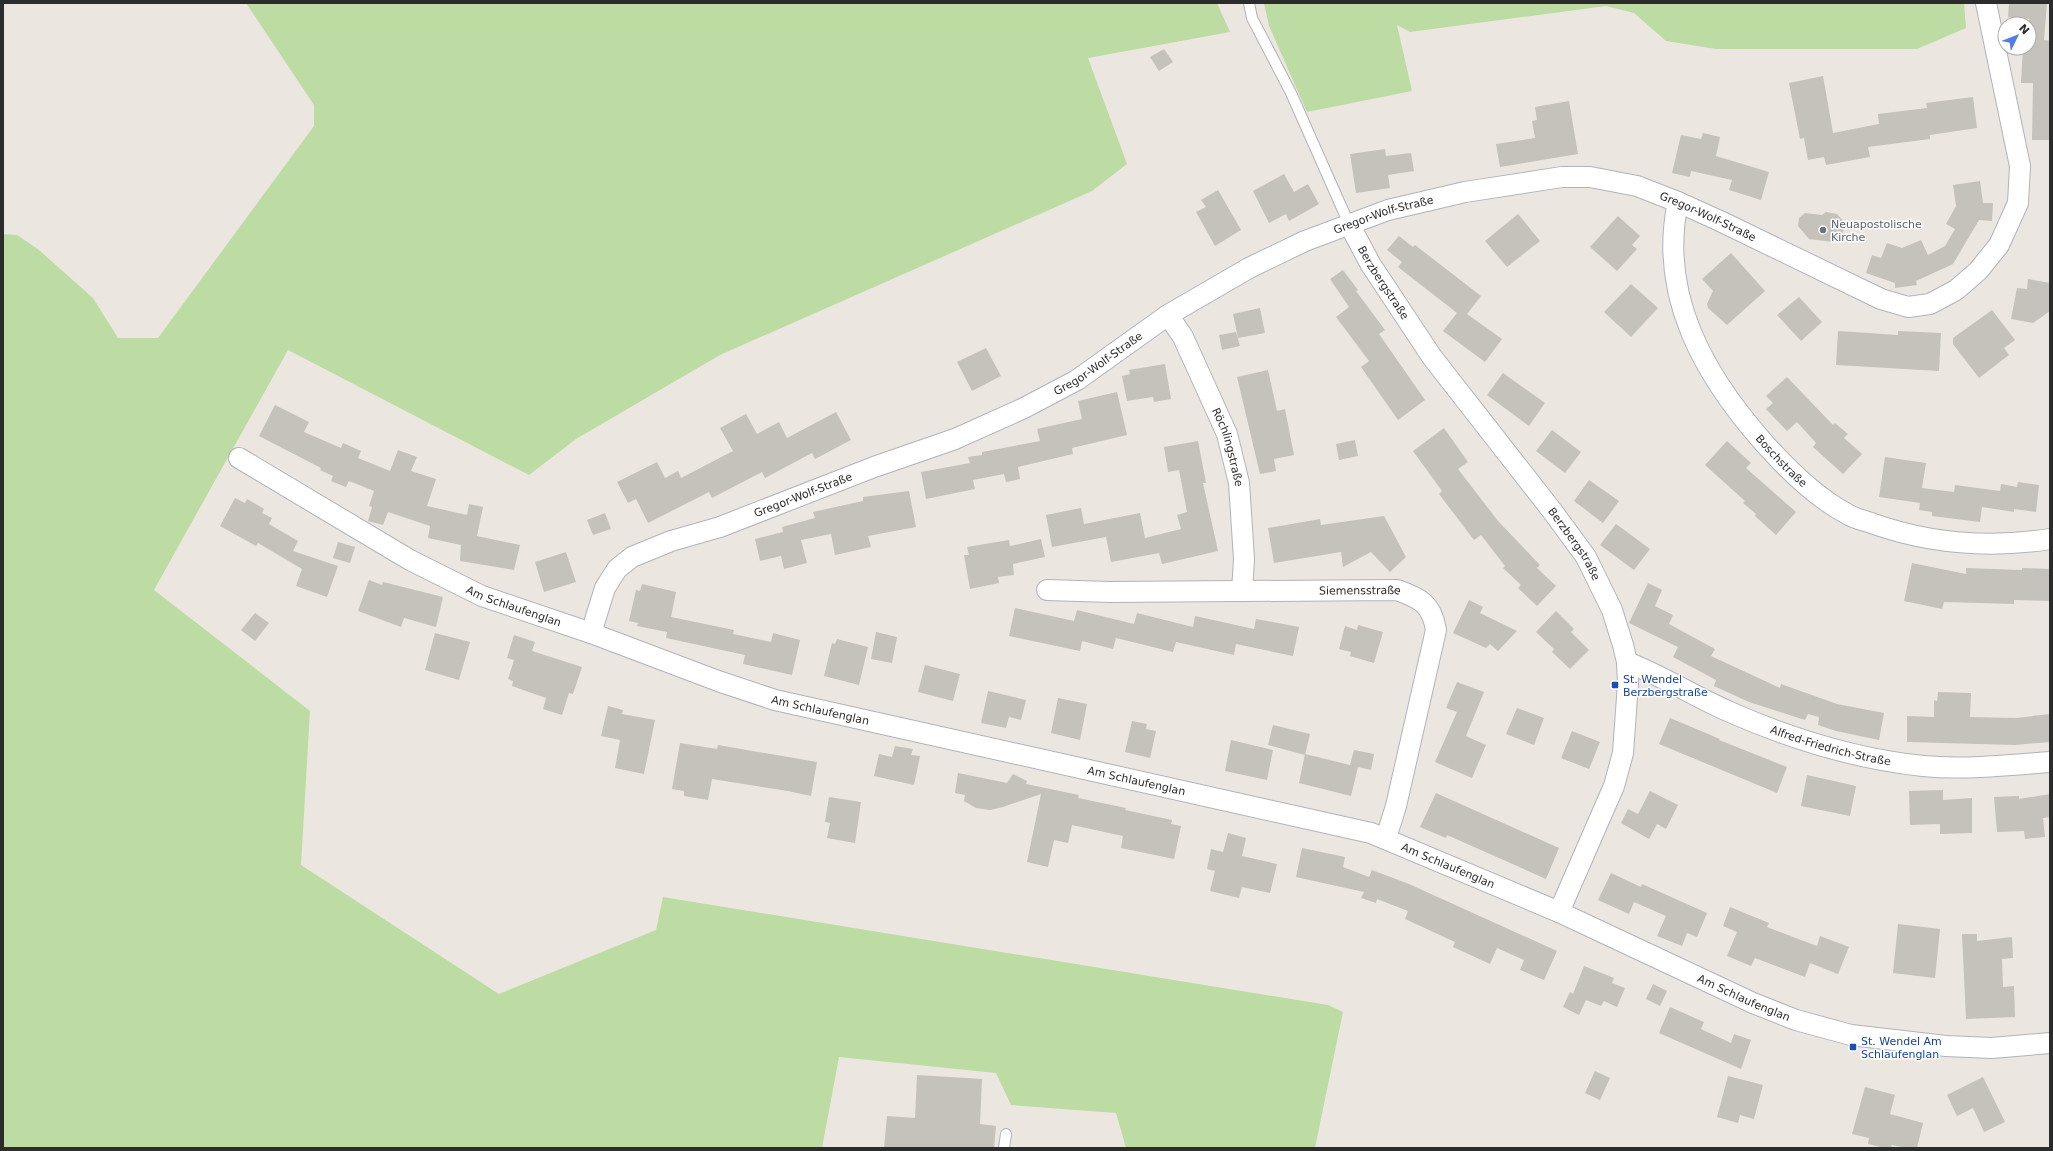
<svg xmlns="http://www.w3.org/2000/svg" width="2053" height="1151" viewBox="0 0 2053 1151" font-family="'DejaVu Sans',sans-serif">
<rect width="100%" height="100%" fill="#ece6e0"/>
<g fill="#bddca3">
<polygon points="246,3 1217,3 1230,32 1088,58 1127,164 1092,191 720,355 576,439 529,475 288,350 154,590 310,711 301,865 499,994 656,930 663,897 1328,1005 1343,1012 1315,1148 1126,1148 1116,1113 1011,1105 996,1073 839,1057 822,1148 3,1148 3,234 17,235 39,250 93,298 118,338 158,338 314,126 314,105"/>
<polygon points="1264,3 1964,3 1966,28 1917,49 1716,49 1666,41 1634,13 1606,6 1410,32 1397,25 1412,91 1307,112 1269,26"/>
</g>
<g fill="#c5c1bb">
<polygon points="2009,3 2047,3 2044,40 2050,41 2050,140 2032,140 2033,83 2021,83 2023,48 2029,48 2029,19 2008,17"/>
<polygon points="1164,49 1173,62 1159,71 1150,57"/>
<polygon points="1823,76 1833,133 1879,124 1878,114 1927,108 1926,103 1973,97 1977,128 1930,135 1930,139 1868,147 1870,157 1826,165 1824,157 1808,160 1804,138 1800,139 1789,83"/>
<polygon points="1569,101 1578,154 1500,167 1496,144 1535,138 1532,121 1537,120 1535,107"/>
<polygon points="1703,133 1720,137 1716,156 1769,172 1761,200 1729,190 1732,180 1691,171 1690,177 1672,173 1681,135 1701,139"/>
<polygon points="1385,149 1386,156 1411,153 1414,171 1388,175 1390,188 1356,193 1350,154"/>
<polygon points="1284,174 1294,192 1308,184 1319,204 1289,221 1286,214 1269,223 1253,191"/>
<polygon points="1980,181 1983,203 1993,203 1992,221 1979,220 1953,264 1916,281 1917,285 1895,288 1895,283 1866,273 1872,255 1881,258 1887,243 1902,248 1921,240 1928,255 1945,246 1955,229 1946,224 1956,206 1953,185"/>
<polygon points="1218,190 1241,230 1215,246 1196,212 1206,207 1201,200"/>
<polygon points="1826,212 1837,214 1844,222 1843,235 1833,242 1809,239 1798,226 1799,218 1805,213 1822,215"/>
<polygon points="1518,214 1540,241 1507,267 1485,241"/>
<polygon points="1618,216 1640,236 1632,245 1637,249 1617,271 1590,247"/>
<polygon points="1399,236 1413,247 1415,245 1481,296 1467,314 1502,339 1485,362 1443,331 1457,313 1398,267 1402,262 1387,250"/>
<polygon points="1731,253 1765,291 1727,325 1708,308 1707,304 1713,291 1702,279"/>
<polygon points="1343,270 1358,290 1356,291 1385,330 1379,334 1425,400 1398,420 1361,367 1369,361 1336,317 1349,307 1330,279"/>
<polygon points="2028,279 2050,283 2050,311 2033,323 2011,319 2017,288 2027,289"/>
<polygon points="1631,284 1658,308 1631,337 1604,312"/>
<polygon points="1799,297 1822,322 1801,341 1777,315"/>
<polygon points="1260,308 1265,333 1238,338 1233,314"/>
<polygon points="1992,310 2015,340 2004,348 2009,355 1979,378 1953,344 1953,338"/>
<polygon points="1838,331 1898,335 1898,331 1941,333 1939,371 1836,365"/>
<polygon points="1236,332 1240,346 1222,350 1219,335"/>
<polygon points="986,348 1001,376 972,391 957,362"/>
<polygon points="1165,364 1171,399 1154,402 1153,397 1127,401 1122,376 1130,374 1129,370"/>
<polygon points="1268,370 1277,411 1285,409 1294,455 1274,459 1276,471 1260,474 1237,377"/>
<polygon points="1503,373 1545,403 1529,426 1487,395"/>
<polygon points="1787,377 1833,425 1835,423 1848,434 1844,438 1862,454 1843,474 1813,447 1816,443 1797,422 1787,431 1766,409 1773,403 1766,396"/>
<polygon points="1117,392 1127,435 1072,448 1073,454 1018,467 1020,479 1006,482 1004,474 973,480 975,489 926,499 921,472 970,463 968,457 982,455 982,452 1040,441 1037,429 1082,419 1078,401"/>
<polygon points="275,405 309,422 304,432 341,448 343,443 361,451 358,458 390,471 398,450 417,457 411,471 436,479 427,506 467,515 469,504 483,507 477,536 520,545 514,570 460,561 461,545 428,538 430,526 388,512 383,525 368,521 372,507 369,506 374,491 349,481 346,487 331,481 333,476 320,470 321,468 259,436"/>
<polygon points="836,412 851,440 815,459 812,453 765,478 762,472 712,498 709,492 648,523 636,499 628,503 617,482 657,462 665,478 678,471 681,478 733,451 720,428 746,414 757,434 779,422 787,438"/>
<polygon points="1444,428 1468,462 1458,469 1498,521 1540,565 1537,568 1556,586 1537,606 1518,588 1521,585 1503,568 1505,566 1481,535 1474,540 1439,494 1442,491 1413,451"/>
<polygon points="1552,430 1581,452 1565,473 1536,451"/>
<polygon points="1355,440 1358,456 1339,460 1336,444"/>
<polygon points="1198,441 1206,483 1203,483 1218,551 1162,564 1159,553 1111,562 1106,537 1052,547 1046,515 1081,508 1084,524 1140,513 1145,538 1181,529 1177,515 1187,512 1179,470 1168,472 1164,447"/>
<polygon points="1727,441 1751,463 1746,468 1796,512 1776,535 1755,516 1756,514 1743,503 1745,501 1705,465"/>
<polygon points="1885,457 1926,463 1922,488 1954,492 1955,485 2000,491 2001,484 2017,487 2018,482 2039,485 2036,512 2014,509 2014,512 1982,507 1980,522 1932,516 1932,512 1919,510 1920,503 1879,497"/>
<polygon points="1589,480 1619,501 1603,523 1574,501"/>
<polygon points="909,491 916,527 868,536 871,547 835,555 831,534 801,540 807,563 784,569 781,556 760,561 755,539 783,532 782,527 815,518 813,512 863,501 863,497"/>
<polygon points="235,498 245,503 247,499 264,509 262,513 272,518 269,524 298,541 293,551 338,566 327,597 296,586 302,569 258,543 256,546 220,526"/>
<polygon points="605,513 611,529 593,535 587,520"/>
<polygon points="1384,516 1406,557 1390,572 1371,552 1343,567 1341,552 1274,563 1268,528 1320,519 1321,525"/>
<polygon points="1616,524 1650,549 1634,570 1600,545"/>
<polygon points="1041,539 1045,557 1013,564 1014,575 998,577 999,583 970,589 964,555 969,555 967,547 1009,540 1010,546"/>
<polygon points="338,542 355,547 350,563 333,558"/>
<polygon points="566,552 576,582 544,592 535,562"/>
<polygon points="1912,563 1966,574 1966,568 2022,570 2022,568 2050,569 2050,601 2014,600 2014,604 1944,602 1942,609 1904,601"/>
<polygon points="369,580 382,585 383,582 443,597 436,627 404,618 401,627 358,611"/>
<polygon points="1648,583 1662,590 1655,606 1673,615 1669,624 1715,649 1711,656 1780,688 1781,684 1837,704 1884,713 1879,740 1836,731 1818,725 1819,717 1808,714 1805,720 1749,702 1714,686 1716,680 1673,657 1678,647 1629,623"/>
<polygon points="642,584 676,592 671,617 734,630 733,634 771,642 773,633 800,640 792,675 743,664 745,655 666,638 667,632 637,626 638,623 629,621 636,590 640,591"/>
<polygon points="1469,600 1483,607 1480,613 1517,631 1498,651 1490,644 1486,648 1453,633"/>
<polygon points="1015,608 1074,621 1077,610 1134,624 1137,613 1193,627 1195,616 1254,629 1256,619 1299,627 1293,656 1236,644 1234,655 1176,642 1173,652 1116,638 1113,649 1082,641 1080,651 1009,636"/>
<polygon points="1556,611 1574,629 1571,632 1589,650 1570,669 1552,652 1554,649 1536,632"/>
<polygon points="255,613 269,623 255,641 241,630"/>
<polygon points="1358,625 1383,632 1374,663 1350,656 1351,652 1339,649 1345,626 1357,630"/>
<polygon points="876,632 897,637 892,663 871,659"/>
<polygon points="435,633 470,642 459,680 425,670"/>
<polygon points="514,635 535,642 532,651 582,667 573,694 569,693 562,715 543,709 546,698 512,686 513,681 508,679 514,660 507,658"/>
<polygon points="837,639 868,647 859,685 824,676 832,643 835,644"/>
<polygon points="925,665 960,674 953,701 918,692"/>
<polygon points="1457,682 1484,692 1466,736 1486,745 1472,778 1435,762 1457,712 1446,708"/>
<polygon points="988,691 1026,700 1021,720 1009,717 1006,728 981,723"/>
<polygon points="1938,692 1971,693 1970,717 2016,718 2050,714 2050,742 2015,745 1907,742 1907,716 1934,717 1934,700 1937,701"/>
<polygon points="1058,698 1087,704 1080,740 1051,733"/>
<polygon points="608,706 623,710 622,714 655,720 644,774 615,768 620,740 601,736"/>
<polygon points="1517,708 1544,718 1534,745 1506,734"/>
<polygon points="1670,718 1720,739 1719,740 1787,767 1777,793 1659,744"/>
<polygon points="1132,721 1147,724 1146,729 1156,731 1150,758 1125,752"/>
<polygon points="1273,725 1310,734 1305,755 1268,745"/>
<polygon points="1572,731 1600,742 1589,769 1561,758"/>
<polygon points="1231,740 1273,750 1267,780 1225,771"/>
<polygon points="680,743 717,749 718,745 817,762 811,796 788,791 712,779 708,800 684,796 684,791 672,789"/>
<polygon points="895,746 913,749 911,755 920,756 914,785 874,776 879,754 892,757"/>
<polygon points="1354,750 1374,754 1371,770 1358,767 1351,796 1299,783 1305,754 1350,765"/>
<polygon points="958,773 1007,783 1013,774 1027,781 1026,784 1079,795 1078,798 1126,808 1125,810 1172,820 1171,824 1181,826 1174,859 1121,848 1123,836 1072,825 1068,843 1054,840 1048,867 1027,862 1041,794 1003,807 990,810 976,808 964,801 965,795 955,793"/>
<polygon points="1807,775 1856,786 1850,816 1801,806"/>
<polygon points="1943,790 1943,800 1972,798 1972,833 1940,834 1940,824 1910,825 1909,791"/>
<polygon points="1650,791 1678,805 1666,829 1657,824 1649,839 1621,823 1628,809 1638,814"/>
<polygon points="1436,793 1559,848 1546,879 1447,835 1446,838 1420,827"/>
<polygon points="2050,794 2050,817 2043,818 2045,837 2025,839 2024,831 1997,832 1994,797 2019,796 2019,799"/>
<polygon points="829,797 861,802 855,843 827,838 830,823 825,822"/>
<polygon points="1228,833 1246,838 1242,856 1277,864 1270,893 1242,887 1239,898 1210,891 1215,871 1207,869 1211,849 1223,852"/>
<polygon points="1302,848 1345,857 1343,867 1369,877 1372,870 1409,884 1557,951 1544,980 1520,970 1524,960 1497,948 1490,964 1453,947 1455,942 1405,919 1408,911 1377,899 1376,903 1361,898 1364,892 1296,877"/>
<polygon points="1611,873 1641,887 1642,884 1707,913 1697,937 1687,933 1682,946 1657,936 1666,916 1634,902 1629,914 1598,900"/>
<polygon points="1730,907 1769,923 1767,927 1817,946 1820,936 1849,947 1838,974 1810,963 1805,977 1755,958 1751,966 1727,956 1737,932 1723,926"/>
<polygon points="1898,924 1940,929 1935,978 1893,973"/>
<polygon points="1962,934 1977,934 1977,941 2012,937 2013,958 2002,959 2003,987 2014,986 2015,1017 1966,1019"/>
<polygon points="1584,966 1614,978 1612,983 1625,988 1617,1007 1604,1001 1601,1006 1586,1000 1579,1015 1563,1007 1570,992 1573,994"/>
<polygon points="1653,984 1667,991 1660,1006 1646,999"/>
<polygon points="1670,1007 1704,1022 1701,1029 1731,1043 1734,1034 1751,1040 1741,1069 1659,1033"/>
<polygon points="1595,1071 1610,1078 1600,1100 1585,1093"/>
<polygon points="917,1075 982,1079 980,1124 996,1126 994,1148 884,1148 887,1116 915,1118"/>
<polygon points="1728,1076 1763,1085 1754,1119 1740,1115 1738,1123 1717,1117"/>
<polygon points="1983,1077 2005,1122 1984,1132 1973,1108 1957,1116 1947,1095"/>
<polygon points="1865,1087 1895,1095 1890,1114 1923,1123 1917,1148 1905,1148 1892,1145 1891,1148 1884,1148 1868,1144 1869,1138 1852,1134"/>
</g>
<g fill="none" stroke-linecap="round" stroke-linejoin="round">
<defs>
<g id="lane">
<polyline points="1249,3 1252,18 1291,93 1349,224"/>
<polyline points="1004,1148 1006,1134"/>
</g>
<g id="street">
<path id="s1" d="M 1678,202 C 1658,295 1704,375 1764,443 C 1788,470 1816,498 1849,515 C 1856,519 1866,521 1874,524 C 1931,544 1991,548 2050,539"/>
<path id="s2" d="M 1349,224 L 1371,265 L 1432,357 L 1553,512 L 1586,557 L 1612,610 L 1623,645 L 1627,662 L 1628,683 L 1623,753 L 1614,786 L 1559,912"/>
<path id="s3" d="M 1168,315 L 1183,337 L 1227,434 L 1239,483 L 1244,559 L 1242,591"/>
<path id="s4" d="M 239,458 L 410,560 L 482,596 L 591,633 L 718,681 L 775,700 L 1371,833 L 1559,912 L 1753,1003 L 1796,1020 L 1851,1035 L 1946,1046 L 1992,1048 L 2050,1043"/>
<path id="s5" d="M 1047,590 L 1110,592 L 1397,590 C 1420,598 1432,604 1436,630 L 1396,806 L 1386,838"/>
<path id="s6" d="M 591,633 L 605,588 L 617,569 L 632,557 L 671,541 L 720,527 L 874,467 L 955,439 L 1024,408 L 1077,380 L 1168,315 L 1249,268 L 1305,241 L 1388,210 L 1465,192 L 1562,177 L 1590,177 L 1637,186 L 1678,202 L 1720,221 L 1881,299 L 1908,307 L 1930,304 L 1956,290 L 1978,271 L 1999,245 L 2018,203 L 2020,166 L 1986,3"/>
<path id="s7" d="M 1627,662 C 1663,676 1695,697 1730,712 C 1791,739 1857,759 1923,766 C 1965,770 2008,765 2050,762"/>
</g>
</defs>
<use href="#lane" stroke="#b0b3bb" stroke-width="12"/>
<use href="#street" stroke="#b0b3bb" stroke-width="22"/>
<use href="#lane" stroke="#fff" stroke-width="10"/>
<use href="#street" stroke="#fff" stroke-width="20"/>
</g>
<circle fill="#6b7280" stroke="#fff" stroke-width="1.5" cx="1823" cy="230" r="4"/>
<g fill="#1a4fb4" stroke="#fff" stroke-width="1.5">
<rect x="1611" y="681" width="8" height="8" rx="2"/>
<rect x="1849" y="1043" width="8" height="8" rx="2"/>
</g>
<g text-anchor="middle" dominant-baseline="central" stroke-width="3" stroke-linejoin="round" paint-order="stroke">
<g font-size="11" fill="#2c2c2c" stroke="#fff">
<text stroke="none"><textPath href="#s6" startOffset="919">Gregor-Wolf-Straße</textPath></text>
<text stroke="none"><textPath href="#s6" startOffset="1255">Gregor-Wolf-Straße</textPath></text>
<text stroke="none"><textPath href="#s2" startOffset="68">Berzbergstraße</textPath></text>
<text stroke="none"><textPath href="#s6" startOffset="595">Gregor-Wolf-Straße</textPath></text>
<text stroke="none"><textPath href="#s3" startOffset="146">Röchlingstraße</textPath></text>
<text stroke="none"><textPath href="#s1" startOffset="291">Boschstraße</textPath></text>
<text stroke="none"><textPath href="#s6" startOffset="271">Gregor-Wolf-Straße</textPath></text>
<text stroke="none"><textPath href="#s2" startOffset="392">Berzbergstraße</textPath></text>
<text stroke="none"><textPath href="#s5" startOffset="313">Siemensstraße</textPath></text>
<text stroke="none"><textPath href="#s4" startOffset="313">Am Schlaufenglan</textPath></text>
<text stroke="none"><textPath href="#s4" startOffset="637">Am Schlaufenglan</textPath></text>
<text stroke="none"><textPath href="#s7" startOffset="221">Alfred-Friedrich-Straße</textPath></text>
<text stroke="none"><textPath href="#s4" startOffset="961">Am Schlaufenglan</textPath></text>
<text stroke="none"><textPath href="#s4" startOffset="1285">Am Schlaufenglan</textPath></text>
<text stroke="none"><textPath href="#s4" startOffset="1609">Am Schlaufenglan</textPath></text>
</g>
<g font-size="11" fill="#5b616d" stroke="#fff" text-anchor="start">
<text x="1831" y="224">Neuapostolische<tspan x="1831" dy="13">Kirche</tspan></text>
</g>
<g font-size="11" fill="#164399" stroke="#fff" text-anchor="start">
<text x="1623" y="679">St. Wendel<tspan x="1623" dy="13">Berzbergstraße</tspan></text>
<text x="1861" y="1041">St. Wendel Am<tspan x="1861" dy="13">Schlaufenglan</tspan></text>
</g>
</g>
<rect width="2053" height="1151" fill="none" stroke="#2c2c2c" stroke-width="8"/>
<g transform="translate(2017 36) rotate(47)"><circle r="19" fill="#ffffff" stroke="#ababab"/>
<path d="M0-3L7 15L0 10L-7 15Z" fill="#527fe7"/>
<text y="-6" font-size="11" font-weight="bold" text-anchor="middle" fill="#2c2c2c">N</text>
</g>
</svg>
